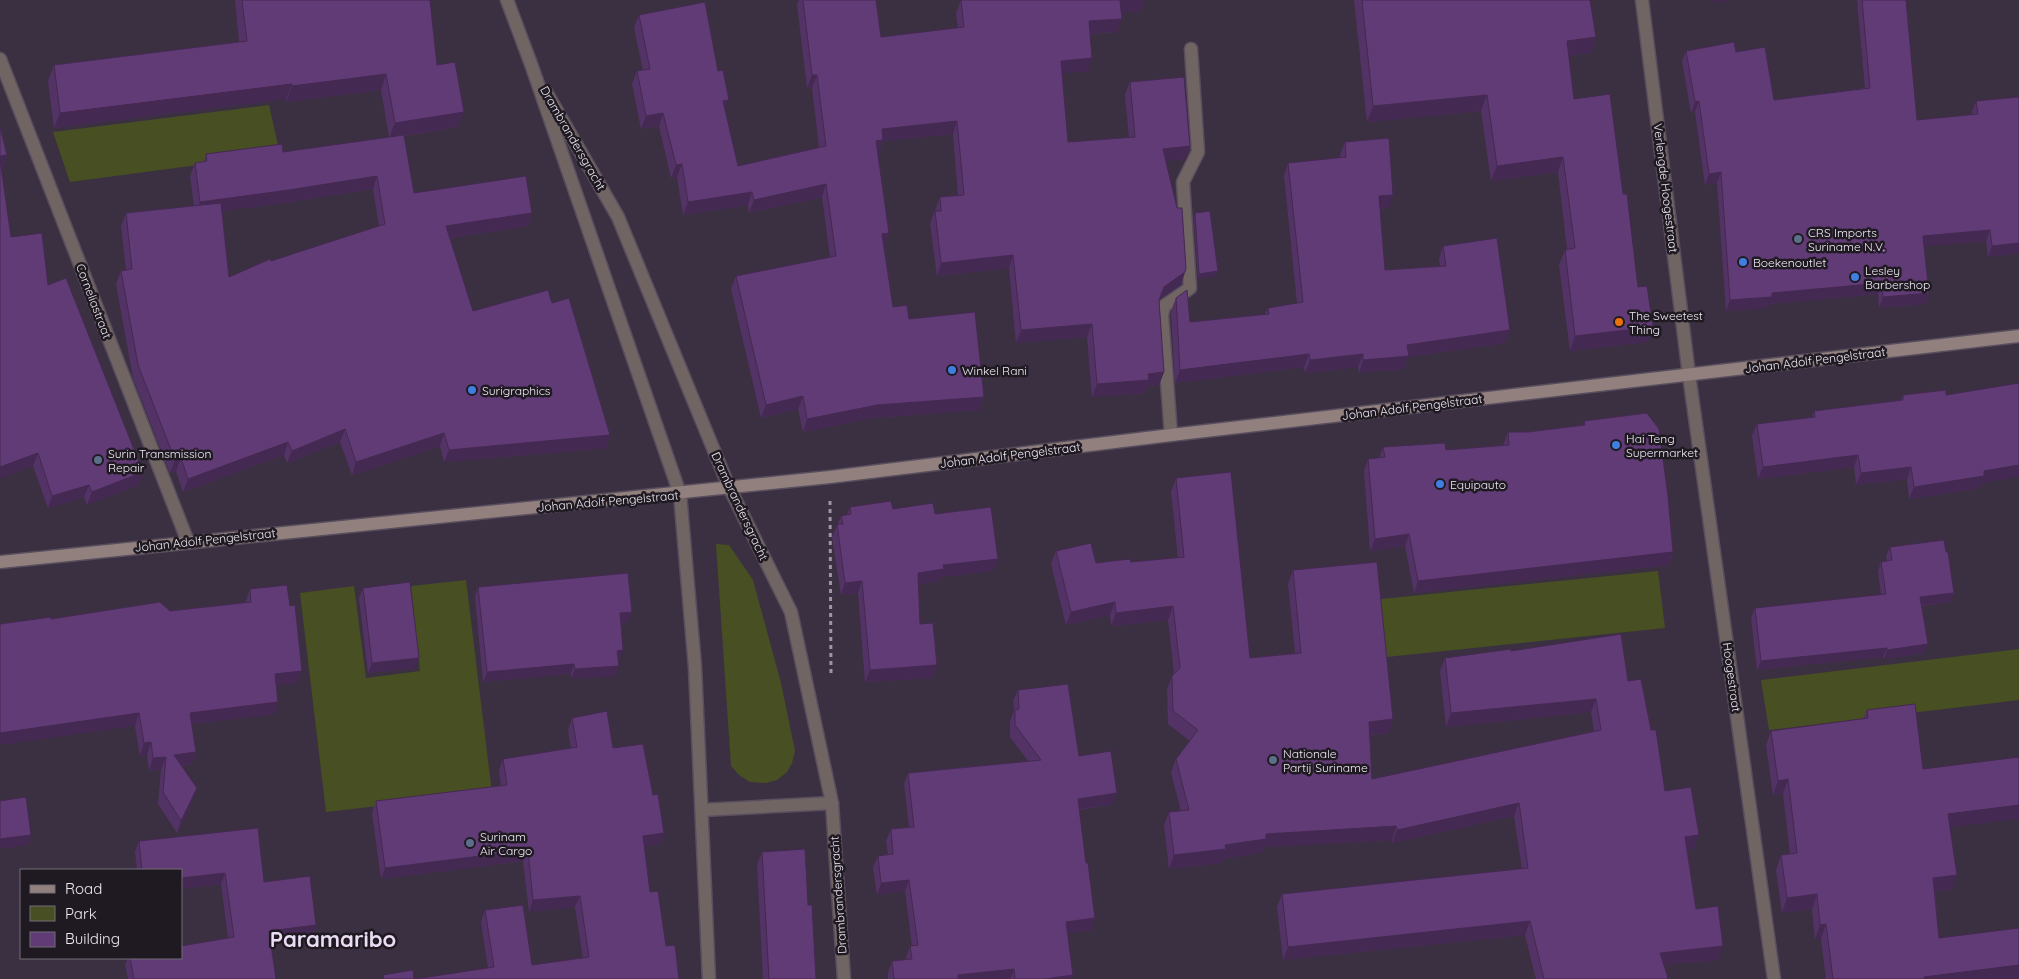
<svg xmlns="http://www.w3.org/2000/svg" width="2019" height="979" viewBox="0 0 2019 979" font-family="Quicksand,sans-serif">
<rect width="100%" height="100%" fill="#3b3041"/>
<g fill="#484f22">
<polygon points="269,105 280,154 70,182 53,132"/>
<polygon points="716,544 729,545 753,580 781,683 795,751 792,763 787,772 777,780 766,783 750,782 739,775 731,766"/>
<polygon points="1658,571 1665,628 1377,658 1371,600"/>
<polygon points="466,580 492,793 326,812 300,593 354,586 366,678 420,671 411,586"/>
<polygon points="2019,649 2019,700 1769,730 1761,680"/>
</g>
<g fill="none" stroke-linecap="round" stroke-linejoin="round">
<defs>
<polyline id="service" points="1171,435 1162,315 1164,306 1190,288 1183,182 1198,152 1191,49"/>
<g id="minor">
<polyline points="507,0 531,64 680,494 695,667 709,979"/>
<polyline points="1642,0 1689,375 1774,979"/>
<polyline points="0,59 188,542"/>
<polyline points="546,92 618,217 729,487 791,612 832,803 844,979"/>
<polyline points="702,810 832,803"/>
</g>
<polyline id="secondary" points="0,562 830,477 1171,435 2019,336"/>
</defs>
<use href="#service" stroke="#584e5e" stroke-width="15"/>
<use href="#minor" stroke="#584e5e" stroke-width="15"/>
<use href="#secondary" stroke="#584e5e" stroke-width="15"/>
<polyline stroke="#9e95a3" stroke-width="3" stroke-dasharray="4 4" stroke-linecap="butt" points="830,501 831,674"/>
<use href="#service" stroke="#716564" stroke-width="12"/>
<use href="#minor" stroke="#716564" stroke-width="12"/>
<use href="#secondary" stroke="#92807e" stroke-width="12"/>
</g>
<g fill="#533365" fill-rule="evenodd">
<path d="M 235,0 L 430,0 L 437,65 L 458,127 L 404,136 L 414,193 L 532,213 L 528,226 L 450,238 L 473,311 L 552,303 L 610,435 L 606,448 L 444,462 L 440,446 L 352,475 L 340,442 L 287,463 L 284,455 L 183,492 L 176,471 L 170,473 L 133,378 L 116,284 L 121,271 L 126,270 L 121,226 L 126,213 L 194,206 L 190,176 L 195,163 L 204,162 L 206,154 L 283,152 L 389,137 L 381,90 L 286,102 L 286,99 L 54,128 L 48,81 L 54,65 L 239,42 ZM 373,189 L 379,226 L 271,261 L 229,277 L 222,211 L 284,203 Z"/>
<polygon points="799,0 876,0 881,37 958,28 956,13 961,0 1141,11 1121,13 1117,32 1090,34 1088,71 1062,73 1068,142 1129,138 1125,95 1130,82 1190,146 1186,159 1166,161 1185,272 1181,285 1159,300 1164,372 1159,385 1147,386 1144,393 1092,397 1087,337 1016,343 1009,268 937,276 930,224 940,197 958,196 953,134 883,141 879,153 878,153 889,233 884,246 893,307 909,319 984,397 979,410 872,418 803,432 798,409 761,418 731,289 736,276 830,257 822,197 749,213 748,205 683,215 677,177 671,178 659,126 641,129 632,84 637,71 643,70 634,28 639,15 725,111 738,166 819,147 812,88 807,88 797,4"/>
<polygon points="1354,0 1590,0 1596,37 1590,53 1568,56 1574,99 1623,194 1638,287 1653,327 1647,342 1570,351 1559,265 1565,250 1567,249 1558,172 1491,181 1481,111 1367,122"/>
<polygon points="1857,0 1906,0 1917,120 1973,115 1972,112 1976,101 2019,97 2019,253 1988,257 1986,241 1924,246 1929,293 1925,304 1879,308 1878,294 1770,304 1768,308 1726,311 1717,183 1705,185 1695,112 1691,113 1682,61 1686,51 1736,52 1774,100 1865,88"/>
<polygon points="0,127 7,155 3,167 1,168 11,237 48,285 139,485 87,505 84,497 48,508 33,466 0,478"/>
<polygon points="1345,142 1389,208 1380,209 1385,270 1440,266 1439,259 1443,246 1505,343 1408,357 1404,369 1359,373 1358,367 1305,373 1304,367 1175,383 1171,311 1176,298 1190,322 1265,314 1268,308 1297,303 1284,176 1288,163 1340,158 1340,155"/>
<polygon points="1195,213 1216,276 1198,279 1194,218"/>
<polygon points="1903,395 1946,395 1982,483 1980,488 1909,499 1907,479 1856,485 1854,467 1758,479 1752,436 1757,424 1812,417 1814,411 1901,400"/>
<polygon points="1584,421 1673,552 1669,565 1414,593 1405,546 1370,551 1364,471 1368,459 1379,458 1383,447 1446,450 1503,445 1508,432 1528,432 1583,425"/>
<polygon points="1176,478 1250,658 1295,653 1288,584 1293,570 1393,719 1388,733 1370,735 1372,779 1594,731 1591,712 1446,727 1440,671 1445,658 1511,651 1628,681 1651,730 1665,791 1699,835 1694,849 1687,850 1696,909 1718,960 1664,965 1668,979 1536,979 1525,935 1283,960 1277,907 1282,894 1522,869 1514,816 1392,843 1392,840 1264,847 1262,852 1223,859 1221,863 1169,869 1164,825 1169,812 1181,811 1171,773 1176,759 1190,741 1168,724 1167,689 1172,676 1174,673 1168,620 1111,626 1110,615 1066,625 1051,564 1056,551 1096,563 1131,562 1178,558 1171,492"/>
<polygon points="850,507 893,509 935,514 993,571 940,577 939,581 918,584 920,624 937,665 932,678 865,682 858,593 841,595 832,537 841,516 847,515"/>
<polygon points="1890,547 1946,552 1954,593 1950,602 1922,606 1928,644 1924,653 1884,659 1883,657 1757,670 1751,618 1755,608 1881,595 1878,571 1881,562 1887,561 1886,556"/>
<polygon points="478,587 632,612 628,622 620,623 619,660 618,660 615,676 571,679 571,674 483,682 475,597"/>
<polygon points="363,588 415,668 368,673 359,598"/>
<polygon points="250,589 297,683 276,685 274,714 192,724 192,764 182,766 193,800 177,833 158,804 161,769 149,771 147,755 140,756 135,726 51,619 170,611 246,603 246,601"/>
<polygon points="1018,690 1079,756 1113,804 1079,810 1086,863 1095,918 1091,930 1068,933 1071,979 888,979 888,973 892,961 906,960 906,958 910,946 912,946 905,891 877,895 873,867 878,856 888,854 886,841 891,829 909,827 904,784 908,773 1028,761 1010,737 1010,721 1014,711 1013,701"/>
<polygon points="1867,710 1923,769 1950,828 1952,889 1935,891 1939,938 2013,979 1826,979 1821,939 1815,939 1812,909 1782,913 1776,870 1781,855 1790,854 1783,794 1773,795 1766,745 1771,731 1863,719"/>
<polygon points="572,718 613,748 653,795 664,833 660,844 644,846 650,892 666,946 679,979 488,968 481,922 485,910 532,965 583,958 575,907 529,912 523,861 381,879 372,813 376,801 501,786 499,770 503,759 571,748 568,730"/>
<polygon points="139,841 264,882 316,925 312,936 270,942 276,979 128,979 125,965 128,958 181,958 228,938 221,884 181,889 181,870 137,870 135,852"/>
<polygon points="762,852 808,905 816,979 763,979 757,865"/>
</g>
<g fill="#442952">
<polygon points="1128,0 1145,0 1141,11 1115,14 1120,1"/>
<polygon points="1713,0 1732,0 1712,3"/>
<polygon points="1122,19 1117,32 1085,34 1089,21"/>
<polygon points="1596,37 1590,53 1561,57 1567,41"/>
<polygon points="1092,58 1088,71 1056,74 1061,61"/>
<polygon points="386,74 381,90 286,102 292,86"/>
<polygon points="812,75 817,75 812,88 807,88"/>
<polygon points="292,84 286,99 54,128 60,113"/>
<polygon points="1487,95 1481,111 1367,122 1373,106"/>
<polygon points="729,100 724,113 723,101"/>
<polygon points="1699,101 1695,112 1691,113 1695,102"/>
<polygon points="464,112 458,127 389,138 395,123"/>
<polygon points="663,113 659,126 641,129 646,116"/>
<polygon points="957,121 953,134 883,141 879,153 871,154 876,141 882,129"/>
<polygon points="1190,146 1186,159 1158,162 1163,149"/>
<polygon points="7,155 3,167 0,168 0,156"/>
<polygon points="1563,157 1558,172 1491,181 1497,166"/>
<polygon points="682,164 677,177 671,178 676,165"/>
<polygon points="1721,172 1717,183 1705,185 1709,174"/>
<polygon points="377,176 373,189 284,203 195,215 200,202"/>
<polygon points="826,184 822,197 749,213 754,200"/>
<polygon points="752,192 748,205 683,215 688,202"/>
<polygon points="1393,195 1389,208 1375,209 1379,196"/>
<polygon points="532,213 528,226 442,239 446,226"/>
<polygon points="1990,230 1986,241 1919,247 1923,236"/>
<polygon points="889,233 885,246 878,247 882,234"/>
<polygon points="2019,243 2019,253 1988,257 1992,246"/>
<polygon points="1013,255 1009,268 937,276 941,263"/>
<polygon points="1218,271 1216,276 1198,279 1199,274"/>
<polygon points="1185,272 1181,285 1159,300 1164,287"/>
<polygon points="1882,283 1878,294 1770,304 1768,308 1726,311 1730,300 1772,293"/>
<polygon points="1929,293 1925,304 1879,308 1883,297"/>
<polygon points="1092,324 1087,337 1016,343 1021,330"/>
<polygon points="1653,327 1647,342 1570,351 1575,336"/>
<polygon points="1510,330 1505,343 1408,357 1404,369 1359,373 1363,360 1407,345"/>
<polygon points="1309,354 1304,367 1175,383 1180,370"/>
<polygon points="1363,354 1358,367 1305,373 1310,360"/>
<polygon points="1164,372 1159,385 1147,386 1144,393 1092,397 1097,384 1148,374"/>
<polygon points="803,396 798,409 761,418 766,405"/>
<polygon points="984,397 979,410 872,418 803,432 807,419 877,405"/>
<polygon points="345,429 340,442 287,463 292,451"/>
<polygon points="444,433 440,446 352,475 356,462"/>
<polygon points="610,435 606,448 444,462 449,450"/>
<polygon points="288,442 284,455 183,492 188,479"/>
<polygon points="38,453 33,466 0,478 0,467"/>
<polygon points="1858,455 1854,467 1758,479 1763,467"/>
<polygon points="181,458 176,471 170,473 175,460"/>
<polygon points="2019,465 2019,477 1982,483 1980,488 1909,499 1914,487 1984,471"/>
<polygon points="1911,467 1907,479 1856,485 1861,473"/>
<polygon points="143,472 139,485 87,505 92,492"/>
<polygon points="89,485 84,497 48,508 52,496"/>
<polygon points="1409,534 1405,546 1370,551 1375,539"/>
<polygon points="1673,552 1669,565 1414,593 1418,581"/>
<polygon points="998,559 993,571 940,577 939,581 913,585 918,573 943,565"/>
<polygon points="862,581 858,593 841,595 845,583"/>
<polygon points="1954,593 1950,602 1917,606 1920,597"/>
<polygon points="1115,602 1110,615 1066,625 1071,612"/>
<polygon points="1173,606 1168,620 1111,626 1116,613"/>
<polygon points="632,612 628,622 616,623 620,613"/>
<polygon points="1928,644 1924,653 1884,659 1887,650"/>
<polygon points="1887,648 1883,657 1757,670 1761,661"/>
<polygon points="623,650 619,660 614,661 617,651"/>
<polygon points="419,658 415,668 368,673 372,663"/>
<polygon points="574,664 571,674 483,682 487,672"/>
<polygon points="937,665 932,678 865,682 870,670"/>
<polygon points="619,666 615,676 571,679 575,669"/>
<polygon points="302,671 297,683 270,686 275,674"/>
<polygon points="1596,699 1591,712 1446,727 1451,713"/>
<polygon points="278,702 274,714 186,725 190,713"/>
<polygon points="139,713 135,726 0,745 0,733"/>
<polygon points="1393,719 1388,733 1364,735 1369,722"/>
<polygon points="151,742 147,755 140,756 144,743"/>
<polygon points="196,752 192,764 170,767 174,755"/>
<polygon points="166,757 161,769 149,771 153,758"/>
<polygon points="1788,779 1783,794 1773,795 1778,781"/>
<polygon points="197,788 193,800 177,833 181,821"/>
<polygon points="1117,793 1113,804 1074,810 1078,799"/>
<polygon points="1519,803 1514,816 1392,843 1397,830"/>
<polygon points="2019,805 2019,819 1943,828 1948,814"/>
<polygon points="1396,826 1392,840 1264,847 1262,852 1223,859 1221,863 1169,869 1174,855 1225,845 1266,834"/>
<polygon points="664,833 660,844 638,847 643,836"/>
<polygon points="31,835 28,845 0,849 0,839"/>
<polygon points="1699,835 1694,849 1680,851 1685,837"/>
<polygon points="528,850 523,861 381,879 385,868"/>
<polygon points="225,873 221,884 181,889 181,878"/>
<polygon points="1957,875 1952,889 1928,892 1933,878"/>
<polygon points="909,880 905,891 877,895 881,883"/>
<polygon points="1817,894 1812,909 1782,913 1787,898"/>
<polygon points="580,896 575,907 529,912 533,900"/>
<polygon points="1095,918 1091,930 1062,934 1066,922"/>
<polygon points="1530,921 1525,935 1283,960 1288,947"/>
<polygon points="1826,924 1821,939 1815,939 1820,925"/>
<polygon points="316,925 312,936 265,942 269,931"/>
<polygon points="1723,946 1718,960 1655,966 1660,953"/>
<polygon points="2019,965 2019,978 2013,979 1923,979 1924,977"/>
<polygon points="1014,969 1010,979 956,979 958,975"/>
<polygon points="1073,975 1071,979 1045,979"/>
</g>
<g fill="#613b75" stroke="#442952">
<polygon points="242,0 430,0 437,65 455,62 464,112 395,123 386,74 292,86 292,84 60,113 54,65 247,41"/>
<polygon points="803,0 876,0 881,37 964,27 961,0 1128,0 1120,1 1122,19 1089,21 1092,58 1061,61 1068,142 1135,137 1130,82 1184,77 1190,146 1163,149 1177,208 1182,208 1186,268 1185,272 1164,287 1159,300 1164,372 1148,374 1149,380 1097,384 1092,324 1021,330 1013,255 941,263 935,211 941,211 940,197 964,195 957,121 882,129 883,140 876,141 889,233 882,234 893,307 907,305 909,319 975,312 984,397 877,405 807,419 803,396 766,405 736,276 836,256 826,184 754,200 752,192 688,202 682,164 676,165 663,113 646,116 637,71 650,69 639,15 705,2 718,71 723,70 729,100 723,101 738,166 826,146 817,75 812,75"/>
<polygon points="1362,0 1590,0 1596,37 1567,41 1574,99 1610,94 1623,194 1627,194 1638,287 1647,286 1653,327 1575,336 1565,250 1575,248 1563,157 1497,166 1487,95 1373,106"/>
<polygon points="1862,0 1906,0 1917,120 1978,114 1976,101 2019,97 2019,243 1992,246 1990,230 1923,236 1929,293 1883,297 1882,283 1772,293 1772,297 1730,300 1721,172 1709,174 1699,101 1695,102 1686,51 1734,42 1736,52 1765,47 1774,100 1870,88"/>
<polygon points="0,127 7,155 0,156"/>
<polygon points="404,135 414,193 526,176 532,213 446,226 473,311 548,290 552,303 569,298 610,435 449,450 444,433 356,462 345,429 292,451 288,442 188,479 181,458 175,460 138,365 121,271 132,269 126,213 221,203 229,277 270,259 271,261 385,224 377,176 289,190 200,202 195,163 207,161 206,154 282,144 283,152"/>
<polygon points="1389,138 1393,195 1379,196 1385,270 1446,266 1443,246 1497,238 1510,330 1407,345 1409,356 1363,360 1363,354 1310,360 1309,354 1180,370 1176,298 1187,290 1190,322 1269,314 1268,308 1303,302 1288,163 1346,157 1345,142"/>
<polygon points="0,159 11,237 42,233 48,285 66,278 143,472 92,492 89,485 52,496 38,453 0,467"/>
<polygon points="1210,211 1218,271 1199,274 1195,213"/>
<polygon points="2019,383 2019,465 1984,471 1984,476 1914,487 1911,467 1861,473 1858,455 1763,467 1757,424 1815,417 1814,411 1903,400 1903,395 1946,390 1946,395"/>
<polygon points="1647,413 1659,429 1668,496 1673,552 1418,581 1409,534 1375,539 1368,459 1385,457 1383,447 1445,443 1446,450 1509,445 1508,432 1528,432 1585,425 1584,421"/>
<polygon points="1231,472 1250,658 1301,653 1293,570 1377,562 1393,719 1369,722 1372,779 1601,730 1596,699 1451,713 1445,658 1511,649 1511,651 1621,634 1628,681 1641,679 1651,730 1656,730 1665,791 1691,787 1699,835 1685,837 1696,909 1718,906 1723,946 1660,953 1668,978 1666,979 1544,979 1530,921 1288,947 1282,894 1528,868 1519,803 1397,830 1396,826 1266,834 1266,839 1225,845 1226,849 1174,855 1169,812 1189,810 1176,759 1198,730 1173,711 1172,676 1180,668 1173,606 1116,613 1115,602 1071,612 1056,551 1091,543 1096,563 1130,559 1131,562 1184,557 1176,478"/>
<polygon points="891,501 893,509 933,503 935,514 991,507 998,559 943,565 944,569 918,573 920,624 933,623 937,665 870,670 862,581 845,583 837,524 843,524 841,516 851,514 850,507"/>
<polygon points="1944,540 1946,552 1948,552 1954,593 1920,597 1928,644 1887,650 1887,648 1761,661 1755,608 1886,594 1881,562 1892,560 1890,547"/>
<polygon points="628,573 632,612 620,613 623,650 617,651 619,666 575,669 574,664 487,672 478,587"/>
<polygon points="410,582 419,658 372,663 363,588"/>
<polygon points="287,585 290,606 295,605 302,671 275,674 278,702 190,713 196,752 174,755 197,788 181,821 163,792 166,757 153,758 151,742 144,743 139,713 0,733 0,624 51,617 51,619 160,602 170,611 251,602 250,589"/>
<polygon points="1068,684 1079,756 1111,751 1117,793 1078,799 1086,863 1088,863 1095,918 1066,922 1073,975 1045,979 1015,979 1014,969 958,975 958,979 894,979 892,961 912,959 910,946 918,945 909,880 881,883 878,856 893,854 891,829 914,827 908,773 1041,760 1015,725 1015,710 1019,709 1018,690"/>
<polygon points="1915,704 1923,769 2019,757 2019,805 1948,814 1957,875 1933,878 1939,938 2019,928 2019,965 1924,977 1924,979 1833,979 1826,924 1820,925 1817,894 1787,898 1781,855 1797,853 1788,779 1778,781 1771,731 1868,718 1867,710"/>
<polygon points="607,711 613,748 643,744 653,795 658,794 664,833 643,836 650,892 658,891 666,946 675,945 679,979 415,979 494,967 485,910 523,905 532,965 589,957 580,896 533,900 528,850 385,868 376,801 507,785 503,759 577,747 572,718"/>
<polygon points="26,797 31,835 0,839 0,801"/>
<polygon points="258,828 264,882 310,876 316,925 269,931 276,979 134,979 130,958 181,958 181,946 234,937 225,873 181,878 181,870 142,870 139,841"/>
<polygon points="805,849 808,905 812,905 816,979 769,979 762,852"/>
<polygon points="413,970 414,979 384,979 383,975"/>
</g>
<g fill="#5c6f8a" stroke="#1f1a22" stroke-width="2">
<circle cx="1798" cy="239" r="5"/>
<circle cx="98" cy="460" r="5"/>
<circle cx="1273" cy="760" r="5"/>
<circle cx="470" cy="843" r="5"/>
</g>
<g fill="#3f7fe0" stroke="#1f1a22" stroke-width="2">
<circle cx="1743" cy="262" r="5"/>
<circle cx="1855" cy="277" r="5"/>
<circle cx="952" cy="370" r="5"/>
<circle cx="472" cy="390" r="5"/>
<circle cx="1616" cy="445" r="5"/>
<circle cx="1440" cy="484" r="5"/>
</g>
<circle fill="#e8710a" stroke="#1f1a22" stroke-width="2" cx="1619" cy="322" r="5"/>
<g text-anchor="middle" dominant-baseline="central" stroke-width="5" stroke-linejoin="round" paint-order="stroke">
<g font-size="12" fill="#f0e9f4" stroke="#1f1a22">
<text transform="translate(573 138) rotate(60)">Drambrandersgracht</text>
<text transform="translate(1666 188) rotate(83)">Verlengde Hoogestraat</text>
<text transform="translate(94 301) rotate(69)">Corneliastraat</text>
<text transform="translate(1815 360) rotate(-7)">Johan Adolf Pengelstraat</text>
<text transform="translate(1412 407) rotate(-7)">Johan Adolf Pengelstraat</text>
<text transform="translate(1010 455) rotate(-7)">Johan Adolf Pengelstraat</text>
<text transform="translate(608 501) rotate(-5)">Johan Adolf Pengelstraat</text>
<text transform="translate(740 506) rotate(65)">Drambrandersgracht</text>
<text transform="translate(205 540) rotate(-6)">Johan Adolf Pengelstraat</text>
<text transform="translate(1732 677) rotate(82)">Hoogestraat</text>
<text transform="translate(838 895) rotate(-94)">Drambrandersgracht</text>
</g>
<g font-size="12" fill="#f0e9f4" stroke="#1f1a22" text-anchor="start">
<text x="1808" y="232">CRS Imports<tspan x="1808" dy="14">Suriname N.V.</tspan></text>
<text x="1753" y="262">Boekenoutlet</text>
<text x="1865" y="270">Lesley<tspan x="1865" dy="14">Barbershop</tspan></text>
<text x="1629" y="315">The Sweetest<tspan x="1629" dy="14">Thing</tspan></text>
<text x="962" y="370">Winkel Rani</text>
<text x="482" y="390">Surigraphics</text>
<text x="1626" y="438">Hai Teng<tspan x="1626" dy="14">Supermarket</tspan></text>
<text x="108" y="453">Surin Transmission<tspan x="108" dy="14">Repair</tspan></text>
<text x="1450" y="484">Equipauto</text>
<text x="1283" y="753">Nationale<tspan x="1283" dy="14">Partij Suriname</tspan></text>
<text x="480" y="836">Surinam<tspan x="480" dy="14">Air Cargo</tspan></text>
</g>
<g font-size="22" font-weight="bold" fill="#eadcf3" stroke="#1f1a22">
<text x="333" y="939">Paramaribo</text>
</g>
</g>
<rect x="20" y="869" width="162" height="90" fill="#1f1a22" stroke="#736d76"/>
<rect x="30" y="885" width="25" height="8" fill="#92807e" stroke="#736d76"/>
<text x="65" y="894" font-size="15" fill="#f0e9f4">Road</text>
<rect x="30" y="906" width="25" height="15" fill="#484f22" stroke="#736d76"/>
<text x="65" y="919" font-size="15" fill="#f0e9f4">Park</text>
<rect x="30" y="932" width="25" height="15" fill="#613b75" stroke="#736d76"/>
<text x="65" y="944" font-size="15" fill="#f0e9f4">Building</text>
</svg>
